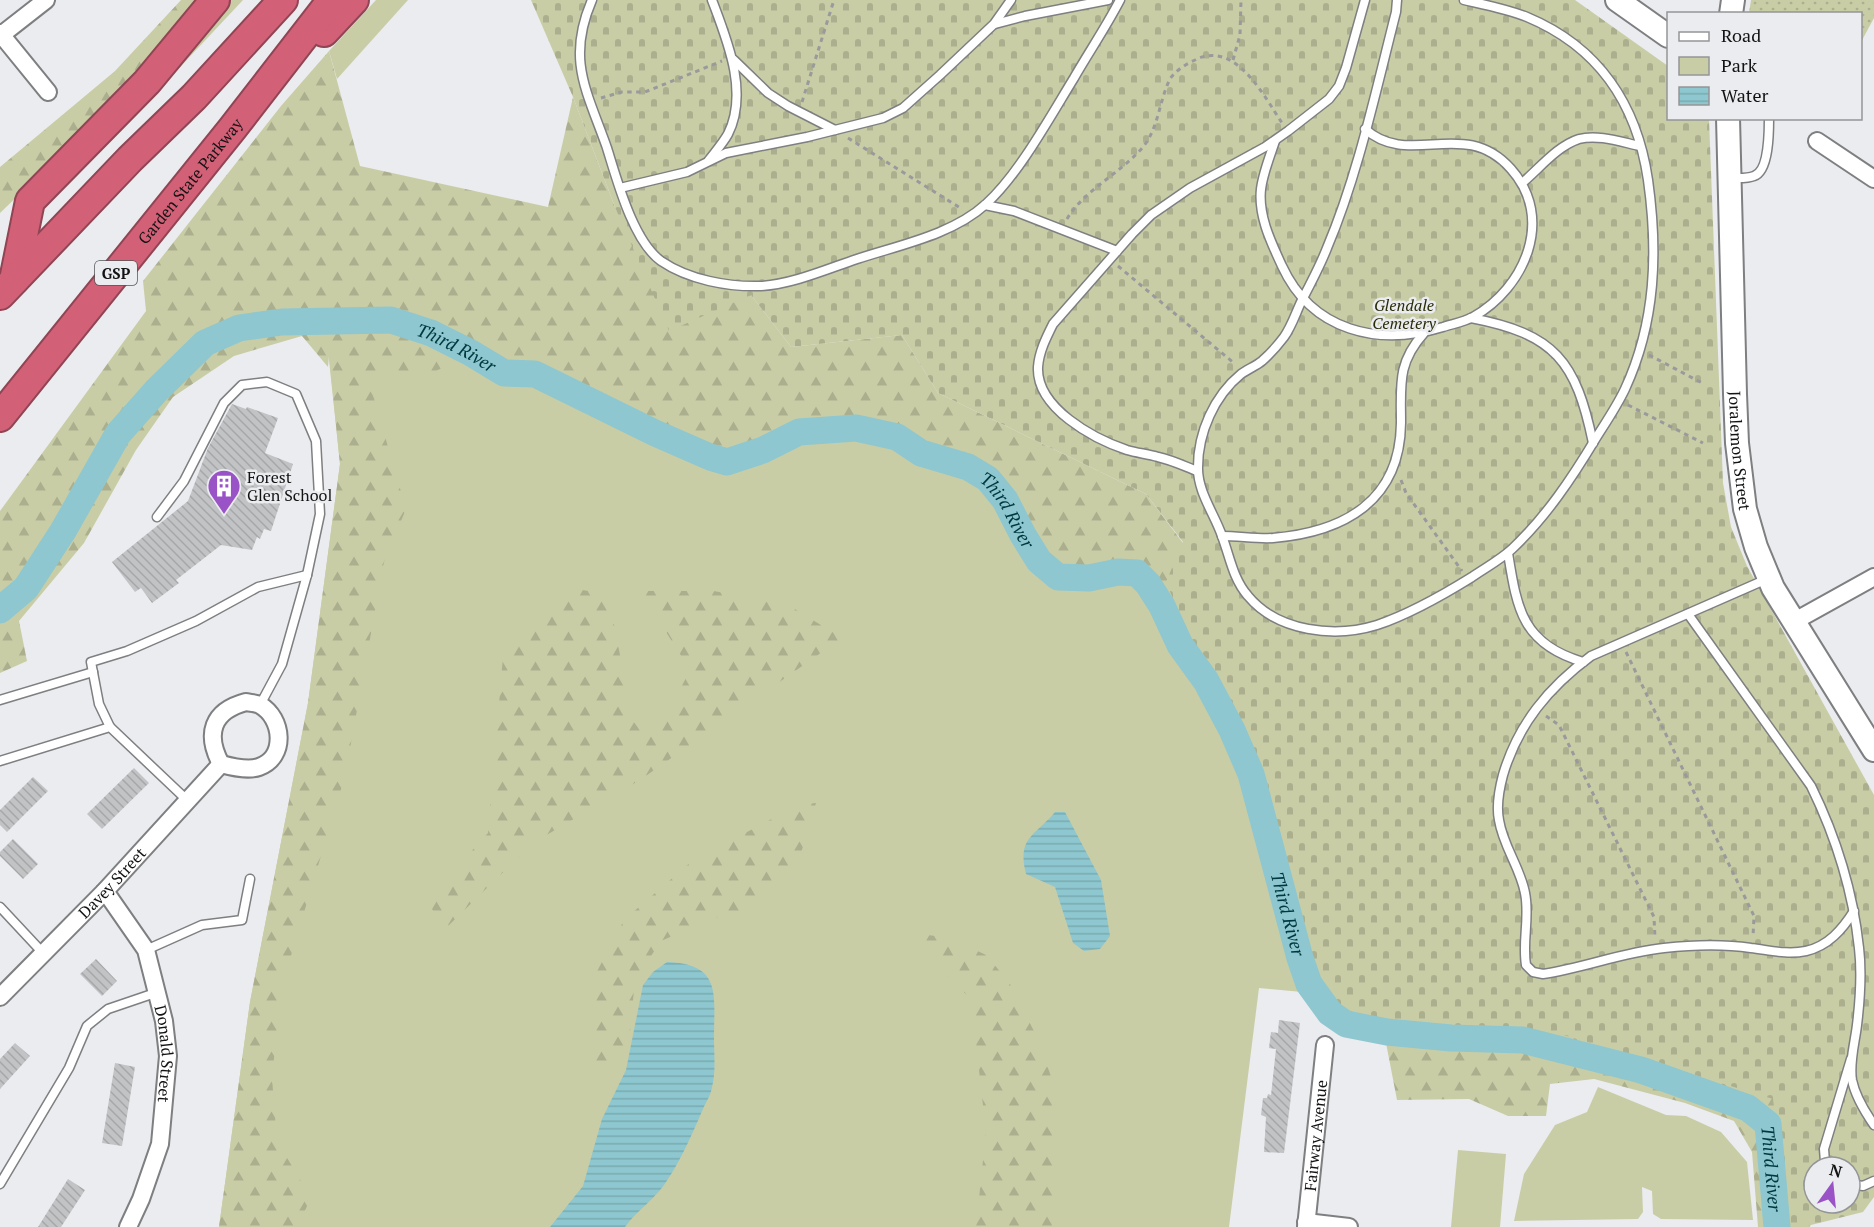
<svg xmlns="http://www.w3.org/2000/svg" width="1874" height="1227" viewBox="0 0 1874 1227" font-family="'PT Serif',serif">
<defs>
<pattern id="forest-firs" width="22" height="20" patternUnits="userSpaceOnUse" patternTransform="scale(1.5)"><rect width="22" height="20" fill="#c9cda6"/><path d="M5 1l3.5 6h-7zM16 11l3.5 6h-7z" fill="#acaf8e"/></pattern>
<pattern id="cemetery-stones" width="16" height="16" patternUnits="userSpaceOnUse" patternTransform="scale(1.5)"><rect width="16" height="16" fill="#c9cda6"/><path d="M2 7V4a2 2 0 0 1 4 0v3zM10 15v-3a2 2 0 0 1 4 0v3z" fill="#acaf8e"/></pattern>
<pattern id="park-dots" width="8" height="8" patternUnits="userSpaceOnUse" patternTransform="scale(1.5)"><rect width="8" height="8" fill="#c9cda6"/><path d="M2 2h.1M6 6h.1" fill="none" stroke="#acaf8e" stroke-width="1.8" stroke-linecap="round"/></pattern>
<pattern id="water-rules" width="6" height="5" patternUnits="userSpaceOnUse" patternTransform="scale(1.5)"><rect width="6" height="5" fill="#8ec7cf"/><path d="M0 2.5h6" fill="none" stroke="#79aab1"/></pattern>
<pattern id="building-back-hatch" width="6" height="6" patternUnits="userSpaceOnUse" patternTransform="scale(1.5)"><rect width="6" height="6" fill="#c2c3c5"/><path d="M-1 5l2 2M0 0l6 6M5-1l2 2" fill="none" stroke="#a6a7a8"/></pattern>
</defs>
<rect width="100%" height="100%" fill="#ebecef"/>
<g fill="#c9cda6">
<polygon points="229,0 243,0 152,97"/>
<polygon points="376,0 408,0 337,79 329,51"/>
<polygon points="327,341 471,353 503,373 535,374 655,433 710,457 727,462 763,450 799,432 856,428 897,437 921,453 968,467 988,479 1005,500 1023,535 1089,578 1118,572 1137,573 1148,584 1162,606 1180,645 1206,681 1232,730 1251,774 1279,887 1309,984 1302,992 1259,988 1229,1227 219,1227 250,1002 308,703 340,464"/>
<polygon points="1598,1087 1666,1115 1686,1116 1721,1132 1747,1162 1753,1220 1661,1219 1653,1214 1652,1191 1642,1187 1643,1212 1638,1219 1514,1221 1524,1174 1555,1125 1587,1112"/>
<polygon points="1458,1150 1506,1154 1500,1227 1451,1227"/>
</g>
<g fill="url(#forest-firs)" fill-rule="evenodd">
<polygon points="181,0 208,0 87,129 0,213 0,167 115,71"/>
<path d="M 329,51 L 360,166 L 548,207 L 573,97 L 615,207 L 751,295 L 791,347 L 902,335 L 938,393 L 1146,494 L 1183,543 L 1713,1054 L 1871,1156 L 1857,1203 L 1812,1219 L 1810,1227 L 1758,1227 L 1752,1152 L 1734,1121 L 1685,1103 L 1594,1079 L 1550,1084 L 1546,1116 L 1508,1116 L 1469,1099 L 1397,1100 L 1386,1043 L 1337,1027 L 1302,992 L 1309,984 L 1279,887 L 1251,774 L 1232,730 L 1206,681 L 1180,645 L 1162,606 L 1148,584 L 1136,573 L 1118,572 L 1089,578 L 1058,577 L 1039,561 L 1023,535 L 1005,500 L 988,479 L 968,467 L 921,453 L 897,437 L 856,428 L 799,432 L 763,450 L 727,462 L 710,457 L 655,433 L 535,374 L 504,373 L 471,353 L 436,371 L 377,376 L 373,395 L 406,509 L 384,562 L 345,776 L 281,989 L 272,1078 L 277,1141 L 311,1198 L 297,1227 L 219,1227 L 250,1002 L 308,703 L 340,464 L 329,356 L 328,367 L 302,336 L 234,356 L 173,397 L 136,450 L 84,543 L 19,621 L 27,661 L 0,673 L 0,511 L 146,311 L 143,281 L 281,106 ZM 1814,1167 L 1850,1167 L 1850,1203 L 1814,1203 Z"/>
<polygon points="576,589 608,594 633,721 646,738 663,723 690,670 661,624 622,591 714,591 790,606 842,638 640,780 533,843 446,928 426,901 488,833 504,645 558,597"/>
<polygon points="816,803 801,853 759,910 713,918 661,941 635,980 627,1062 605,1072 590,1062 593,979 624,920 692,861 798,805"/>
<polygon points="928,935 950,938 986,955 1009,982 1040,1043 1057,1095 1053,1227 976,1227 986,1132 971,999 925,954 925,942"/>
</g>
<path fill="url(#cemetery-stones)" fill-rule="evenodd" d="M 531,0 L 1575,0 L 1668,66 L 1668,118 L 1709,119 L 1723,483 L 1731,527 L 1747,566 L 1874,795 L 1874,1197 L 1863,1212 L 1803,1227 L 1790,1227 L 1773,1099 L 1554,1032 L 1467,1026 L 1405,1026 L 1348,1012 L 1330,997 L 1312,971 L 1296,924 L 1267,783 L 1223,685 L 1191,641 L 1166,582 L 1183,542 L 1146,494 L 938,393 L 902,335 L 791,347 L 751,295 L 669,331 L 615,207 L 573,97 ZM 1814,1167 L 1850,1167 L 1850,1203 L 1814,1203 Z"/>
<polygon fill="url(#park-dots)" points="1751,0 1874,0 1874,18 1861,42 1860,14 1749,13"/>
<g fill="url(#water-rules)">
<path d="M 1055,812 L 1065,812 L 1101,880 L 1110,936 L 1100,949 L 1084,951 L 1073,943 L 1055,887 L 1026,874 C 1017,837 1034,837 1055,812 Z"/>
<path d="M 667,962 C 722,964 714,994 714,1037 C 714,1053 716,1072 712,1087 C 711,1095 706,1102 703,1109 C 693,1132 682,1158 668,1179 C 657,1198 638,1209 625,1227 L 550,1227 L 583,1186 L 602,1119 L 626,1070 L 643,985 L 653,972 Z"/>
</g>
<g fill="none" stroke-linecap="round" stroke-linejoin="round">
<path stroke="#8ec7cf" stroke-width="27" id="s1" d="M 0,610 L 26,588 L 63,531 L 118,434 L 156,391 L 205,343 L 239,328 L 282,322 L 391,320 L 431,333 L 471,353 L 504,373 L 535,374 L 655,433 L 710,457 L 727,462 L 763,450 L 799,432 L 856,428 L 897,437 L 921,453 L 968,467 L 988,479 L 1005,500 L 1023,535 L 1039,561 L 1058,577 L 1089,578 L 1118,572 L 1137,573 L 1148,584 L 1162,606 L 1180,645 L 1206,681 L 1232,730 L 1251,774 L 1300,958 L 1309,984 L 1330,1013 L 1346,1024 L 1387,1032 L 1451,1038 L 1523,1040 L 1641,1070 L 1748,1108 L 1768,1124 L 1777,1227"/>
</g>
<g fill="url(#building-back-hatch)">
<polygon points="232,404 246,409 247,407 278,418 265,453 293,464 271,531 264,529 260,539 257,537 252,550 221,545 176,580 179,583 152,603 141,588 135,592 112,562 188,501 208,448"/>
<polygon points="134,768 149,783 102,829 87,814"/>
<polygon points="33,777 48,791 7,832 0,825 0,810"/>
<polygon points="13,839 38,864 23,879 0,856 0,852"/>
<polygon points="96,959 117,981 102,996 80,974"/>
<polygon points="1279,1020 1300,1023 1284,1153 1264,1152 1266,1117 1261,1115 1263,1098 1267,1098 1268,1094 1271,1095 1276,1049 1269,1048 1271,1032 1278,1033"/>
<polygon points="15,1043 30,1056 0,1089 0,1059"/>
<polygon points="115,1063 135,1067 122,1146 102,1143"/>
<polygon points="68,1179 85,1190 61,1227 38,1227"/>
</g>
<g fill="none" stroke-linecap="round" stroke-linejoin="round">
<defs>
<g id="lane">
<path d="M 592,0 C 566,60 587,91 607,148 C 617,180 633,241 661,261 C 689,280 728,287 761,286 C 793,284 827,269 857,259 C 899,245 952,235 986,204 C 1019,174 1050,117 1074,78 C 1089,52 1106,27 1120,0"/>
<path d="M 1397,0 L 1396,12 C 1376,90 1358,175 1327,248 C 1320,266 1311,283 1302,300 C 1296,312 1292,326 1284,337 C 1278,345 1270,354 1262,361 C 1256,366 1248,369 1241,374 C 1214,396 1198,433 1198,467 C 1197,491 1215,515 1222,536 C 1230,557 1233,579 1248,596 C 1278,632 1335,638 1377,625 C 1410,614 1443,595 1472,577 C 1485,568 1500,560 1512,549 C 1546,517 1572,478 1596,438 C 1606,422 1617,406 1625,389 C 1656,322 1658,251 1648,180 C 1637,105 1599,47 1527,17 C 1507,9 1486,5 1464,0"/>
<polyline points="995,24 1025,16 1108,0"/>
<polyline points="734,60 768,93 788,106 835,130"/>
<path d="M 1275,141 C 1270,156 1263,173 1261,189 C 1258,216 1271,242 1282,266 C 1312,331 1378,347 1443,327 C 1452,324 1464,322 1473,317 C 1525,288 1555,218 1511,169 C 1464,116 1410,169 1365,129"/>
<path d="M 709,160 C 715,152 723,143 728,134 C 749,92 727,40 712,0"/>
<path d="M 1730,178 C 1737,178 1747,179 1754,176 C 1769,171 1769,132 1769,118"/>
<path d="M 1522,183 C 1539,169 1557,146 1579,139 C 1598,134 1621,142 1640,146"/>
<polyline points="620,188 687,172 726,153 807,137 883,118 903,108 940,75 994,24 1011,0"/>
<polyline points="985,205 1014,211 1117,251"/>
<path d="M 1471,318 C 1555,334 1576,361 1593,443"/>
<path d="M 1197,471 C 1184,466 1172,460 1158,457 C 1148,454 1137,453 1127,450 C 1094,439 1036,408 1038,367 C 1039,352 1046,338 1053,324 L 1132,234 L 1151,215 L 1190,188 L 1265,147 L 1288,131 L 1329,99 L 1339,86 L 1346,68 L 1365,0"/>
<polyline points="157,517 184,481 224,403 242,385 267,382 296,394 316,441 320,514 307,575 282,664 260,705"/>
<path d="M 1222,536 C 1239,536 1257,539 1273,538 C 1343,532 1400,502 1401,423 C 1401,385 1397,363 1424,333"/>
<path d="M 1508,553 C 1517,609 1522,644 1583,662"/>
<path d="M 1767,579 L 1591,656 C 1549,687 1518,724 1503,775 C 1499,790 1496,805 1499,820 C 1503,846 1520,867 1525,893 C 1530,917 1522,941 1526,965 L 1533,972 L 1543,974 C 1584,968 1623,952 1664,948 C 1692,945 1723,944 1751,948 C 1769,950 1787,955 1806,951 C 1828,946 1842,930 1854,911"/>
<path d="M 1688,614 L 1811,786 C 1836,837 1853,892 1859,948 C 1862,973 1860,1000 1857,1025 C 1855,1042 1849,1063 1852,1080 C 1855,1095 1865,1112 1874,1125"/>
<polyline points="0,700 93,672"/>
<polyline points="110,727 99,704 91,662 127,651 196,621 258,587 307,575"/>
<polyline points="0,761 110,727 188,801"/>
<polyline points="0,907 43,953"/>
<polyline points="146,950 202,925 242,920 250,879"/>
<polyline points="1828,1167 1825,1162 1824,1149 1851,1059"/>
<polyline points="0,1184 69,1068 87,1026 108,1009 158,992"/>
<polyline points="1850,1184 1863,1186 1874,1181"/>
</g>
<g id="street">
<polyline points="0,33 48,92"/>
<polyline points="0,36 46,0"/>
<polyline points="1817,141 1874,179"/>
<polyline points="1793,622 1874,577"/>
<path d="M 246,702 C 250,703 256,703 260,705 C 283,718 287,757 259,767 C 248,771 232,767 221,764 C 205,734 212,711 246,702 Z"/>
<path id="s2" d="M 105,891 L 146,950 L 164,1021 L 168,1056 L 160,1144 L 141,1199 L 128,1227"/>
<path id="s3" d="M 0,997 L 105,891 L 221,764"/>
<polyline points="1306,1222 1349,1227"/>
<path id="s4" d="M 1306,1227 L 1325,1045"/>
</g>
<g id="secondary">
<polyline points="1617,0 1668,36"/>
<polyline points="1731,14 1733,0"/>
<path id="s5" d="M 1728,118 L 1735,394 L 1737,443 L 1745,509 L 1756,547 L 1773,588 L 1874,750"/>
</g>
<g id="highway">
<polyline points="324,32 354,0"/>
<polyline points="14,280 30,201 147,82 215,0"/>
<polyline points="0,295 130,159 194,97 283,0"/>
<path id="s6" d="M 0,417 L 232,129 L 332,0"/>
</g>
</defs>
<use href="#lane" stroke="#7e7f81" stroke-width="11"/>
<use href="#street" stroke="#7e7f81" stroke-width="20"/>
<use href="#secondary" stroke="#7e7f81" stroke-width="26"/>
<use href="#highway" stroke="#8f4554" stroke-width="32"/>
<g stroke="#999a9b" stroke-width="3" stroke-dasharray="4.5 4.5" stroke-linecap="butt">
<polyline points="1233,60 1240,35 1241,0"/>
<polyline points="601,98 622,92 645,92 722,61"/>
<polyline points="802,102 834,0"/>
<polyline points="848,138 962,209"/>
<path d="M 1067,219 C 1083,191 1121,173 1143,147 C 1159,127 1159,101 1170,79 C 1175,71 1186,64 1195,60 C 1235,39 1264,96 1282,123"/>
<polyline points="1118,266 1235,364"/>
<polyline points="1649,355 1704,384"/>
<polyline points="1628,405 1703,443"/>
<polyline points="1401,480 1406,493 1462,571"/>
<polyline points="1626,652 1754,916 1753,937"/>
<polyline points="1546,716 1559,725 1654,917 1655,938"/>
</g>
<use href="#lane" stroke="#fff" stroke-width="8"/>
<use href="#street" stroke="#fff" stroke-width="16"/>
<use href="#secondary" stroke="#fff" stroke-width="22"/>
<use href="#highway" stroke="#d26077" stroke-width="28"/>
</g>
<defs>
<symbol id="building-pin" viewBox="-11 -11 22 30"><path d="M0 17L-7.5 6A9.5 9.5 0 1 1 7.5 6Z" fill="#9a53c6" stroke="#ebecef"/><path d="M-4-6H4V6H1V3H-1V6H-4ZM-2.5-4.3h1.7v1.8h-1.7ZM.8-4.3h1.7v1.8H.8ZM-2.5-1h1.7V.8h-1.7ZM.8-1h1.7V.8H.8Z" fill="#fff"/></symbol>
</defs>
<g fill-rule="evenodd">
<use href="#building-pin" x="205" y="467" width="38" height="52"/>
</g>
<g text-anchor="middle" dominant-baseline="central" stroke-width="5" stroke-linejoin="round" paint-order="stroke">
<rect fill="#ebecef" stroke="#535455" stroke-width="1.5" x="95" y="261" width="42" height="24" rx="4.5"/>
<g font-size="15" font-weight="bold" fill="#121313">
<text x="116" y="273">GSP</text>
</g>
<g font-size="16" fill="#121313" stroke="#ebecef">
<text stroke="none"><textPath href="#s6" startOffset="303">Garden State Parkway</textPath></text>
<text stroke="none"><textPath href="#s5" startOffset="333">Joralemon Street</textPath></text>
<text stroke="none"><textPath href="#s3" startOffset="160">Davey Street</textPath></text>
<text stroke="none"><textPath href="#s2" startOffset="178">Donald Street</textPath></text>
<text stroke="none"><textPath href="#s4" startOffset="92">Fairway Avenue</textPath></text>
</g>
<g font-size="16" font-style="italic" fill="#2a2c08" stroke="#ebecef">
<text x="1404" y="305">Glendale<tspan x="1404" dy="18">Cemetery</tspan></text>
</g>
<g font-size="16" fill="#121313" stroke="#ebecef" text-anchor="start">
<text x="247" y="477">Forest<tspan x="247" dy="18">Glen School</tspan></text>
</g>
<g font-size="18" font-style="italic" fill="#00383f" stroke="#ebecef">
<text stroke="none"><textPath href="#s1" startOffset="600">Third River</textPath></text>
<text stroke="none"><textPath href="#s1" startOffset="1212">Third River</textPath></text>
<text stroke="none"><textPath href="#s1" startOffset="1754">Third River</textPath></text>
<text stroke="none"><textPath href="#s1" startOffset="2366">Third River</textPath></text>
</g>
</g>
<rect x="1667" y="12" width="195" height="108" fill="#ebecef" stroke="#949597" stroke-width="1.5"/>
<rect x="1679" y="32" width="30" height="9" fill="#ffffff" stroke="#949597" stroke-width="1.5"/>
<text x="1721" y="42" font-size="18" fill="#121313">Road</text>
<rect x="1679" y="57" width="30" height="18" fill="#c9cda6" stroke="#949597" stroke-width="1.5"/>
<text x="1721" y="72" font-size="18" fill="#121313">Park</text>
<rect x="1679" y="87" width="30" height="18" fill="url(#water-rules)" stroke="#949597" stroke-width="1.5"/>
<text x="1721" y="102" font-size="18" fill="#121313">Water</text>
<g transform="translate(1832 1185) rotate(15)"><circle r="28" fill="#ebecef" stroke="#949597" stroke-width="1.5"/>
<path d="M0-4.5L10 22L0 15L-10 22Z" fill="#9a53c6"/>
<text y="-9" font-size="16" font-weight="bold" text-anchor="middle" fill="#121313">N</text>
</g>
</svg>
